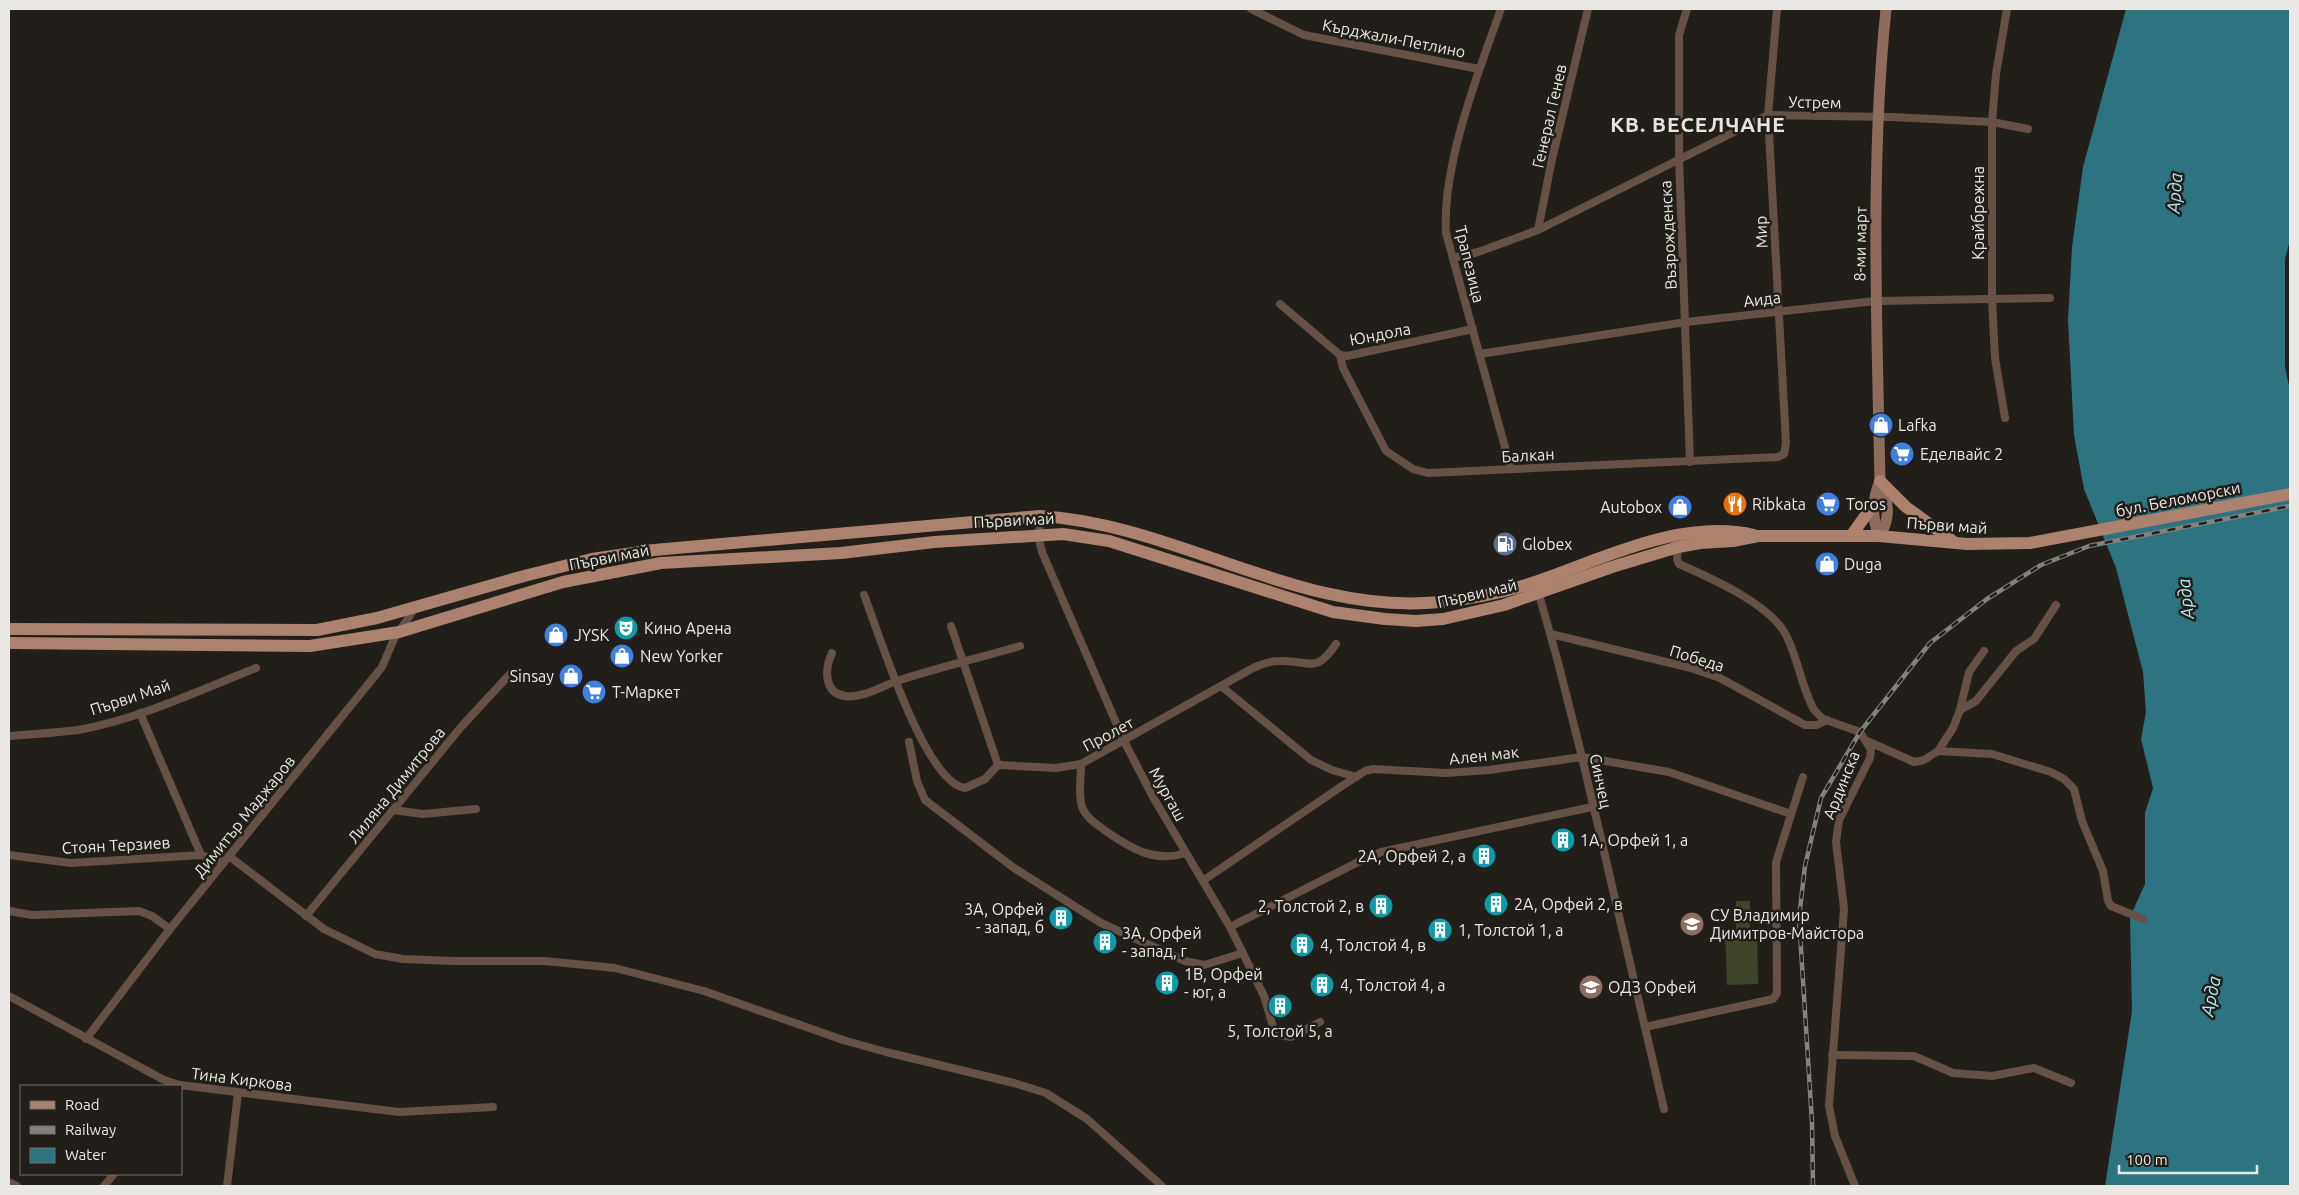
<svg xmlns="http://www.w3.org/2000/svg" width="2299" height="1195" viewBox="0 0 2299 1195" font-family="Ubuntu,sans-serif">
<rect width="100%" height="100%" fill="#221f1b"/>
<g fill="#3e452a">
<polygon points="1736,901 1750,901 1750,931 1736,932"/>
<polygon points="1757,932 1758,984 1727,985 1725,933"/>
</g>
<polygon fill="#2d7380" points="2126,9 2290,9 2290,240 2285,259 2285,366 2290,391 2290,1186 2105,1186 2132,1011 2130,917 2145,884 2145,813 2153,788 2141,739 2146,712 2143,672 2116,568 2084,489 2074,435 2068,320 2072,247 2083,167"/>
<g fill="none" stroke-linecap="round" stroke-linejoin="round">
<g stroke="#665147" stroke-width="8">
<polyline points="1251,9 1304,35 1479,69"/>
<path d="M 1501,9 C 1478,73 1442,165 1446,233 L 1511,469"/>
<polyline points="1687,9 1679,35 1679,158 1690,462"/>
<polyline points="1538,230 1552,159 1588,9"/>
<polyline points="1453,258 1478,252 1538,230 1768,115 1892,117 1992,122 2028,129"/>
<polyline points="1280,304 1340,355 1347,356 1473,329"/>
<polyline points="1480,354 1686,322 1875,301 2050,298"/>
<polyline points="1340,355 1343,368 1386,451 1413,469 1428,473 1778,457 1784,454 1786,443 1768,115 1777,9"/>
<polyline points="2005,418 1995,358 1992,300 1992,122 1996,74 2007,9"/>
<polyline points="1040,516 1039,539 1042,552 1124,741 1153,797 1230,927 1264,996 1274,1030 1279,1035 1291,1037 1320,1022"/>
<path d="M 1678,547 L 1677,559 L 1679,564 C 1711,578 1770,604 1786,635 C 1798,658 1801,686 1814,710 L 1823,719 L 1860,732 L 1871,750 L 1870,758 L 1839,820 L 1836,842 L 1844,909 L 1829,1106 L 1835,1136 L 1855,1186"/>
<polyline points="1538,591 1558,662 1582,757 1664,1109"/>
<path d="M 864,595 C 879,633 924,782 965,788 L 985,779 L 998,765"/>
<polyline points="951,626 998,765"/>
<polyline points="1551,634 1691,668 1720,678 1805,725 1817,725 1827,720"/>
<path d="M 832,653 C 825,668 823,693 845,696 C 861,699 882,686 897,681 C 937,668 979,658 1020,646"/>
<polyline points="1221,686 1311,760 1332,770 1356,777"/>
<polyline points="1960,710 1976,701 2016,651 2034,639 2056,605"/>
<polyline points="140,713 201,855"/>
<path d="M 9,736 C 32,734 55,733 78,730 C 139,719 198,691 256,668"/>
<polyline points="1867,741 1914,762 1924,760 1938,751 1953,728 1960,710 1969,672 1984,651"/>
<polyline points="909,742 917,781 925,800 1014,868 1101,923 1185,961 1204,965 1243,953"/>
<polyline points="1938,751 1992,754 2051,772 2064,779 2074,789 2082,821 2103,871 2108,901 2111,906 2143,919"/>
<path d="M 1081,764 C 1081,777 1078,794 1082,807 C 1086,818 1098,825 1107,832 C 1132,849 1155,863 1186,853"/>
<path d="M 998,765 L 1056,768 L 1081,764 L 1253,668 C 1262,664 1270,661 1280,661 C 1311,660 1315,675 1336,644"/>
<polyline points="393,810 423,814 476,809"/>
<polyline points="9,855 71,863 201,855 224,862"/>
<polyline points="229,856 324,929 375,954 403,959 453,961 545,961 615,968 704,991 843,1040 886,1052 1014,1083 1046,1093 1087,1119 1162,1186"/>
<polyline points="1204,880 1339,788 1365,771 1373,769 1446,773 1489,770 1582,757 1669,772 1791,814"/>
<polyline points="9,911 32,915 139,911 152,916 170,929"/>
<polyline points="306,916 461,727 510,674"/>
<polyline points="1230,927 1360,861 1381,852 1592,807"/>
<polyline points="9,996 164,1080 180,1085 399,1112 493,1107"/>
<polyline points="1645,1027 1773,999 1777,993 1776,862 1803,777"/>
<polyline points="86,1039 170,929 382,667 394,639 415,608"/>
<polyline points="1832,1055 1914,1056 1953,1073 1992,1076 2034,1068 2071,1083"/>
<polyline points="9,1182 17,1186"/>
<polyline points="104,1186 114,1174"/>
<polyline points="227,1186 238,1093"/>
</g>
<g stroke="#8e6c5d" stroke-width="11">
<path d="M 1879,536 C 1892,518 1888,501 1880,481 C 1877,324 1870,165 1886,9"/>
<path d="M 1879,536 C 1871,517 1872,500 1880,481"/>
</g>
<g stroke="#ac816d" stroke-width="12">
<polyline points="1880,481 1906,507 1954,542"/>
<polyline points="1851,536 1873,505"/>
<path d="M 9,629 L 317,630 L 377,618 L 524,576 L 592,559 L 654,550 L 1040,516 C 1177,524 1299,616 1440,602 C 1471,599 1502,593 1532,583 C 1601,560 1679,518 1754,535"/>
<polyline points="9,643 310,646 399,632 563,582 661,563 841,553 934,542 1063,534 1109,541 1333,612 1385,619 1416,621 1443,619 1504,605 1612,567 1678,547 1700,543 1733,541 1758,536 1879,536 1967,544 2030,543 2290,494"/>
</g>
<defs>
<polyline id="rail" points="1813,1186 1812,1122 1799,918 1805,866 1821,798 1860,732 1930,643 1987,599 2041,565 2089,546 2290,506"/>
</defs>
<use href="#rail" stroke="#84827e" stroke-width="4.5"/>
<use href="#rail" stroke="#221f1b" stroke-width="2.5" stroke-dasharray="8" stroke-linecap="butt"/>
</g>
<defs>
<symbol id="shop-disc" viewBox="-11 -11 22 22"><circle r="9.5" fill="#3f7fe0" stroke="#221f1b"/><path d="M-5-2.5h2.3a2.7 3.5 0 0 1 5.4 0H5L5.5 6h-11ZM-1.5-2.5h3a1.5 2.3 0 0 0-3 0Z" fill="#fff"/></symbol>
<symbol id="supermarket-disc" viewBox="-11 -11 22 22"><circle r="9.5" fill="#3f7fe0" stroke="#221f1b"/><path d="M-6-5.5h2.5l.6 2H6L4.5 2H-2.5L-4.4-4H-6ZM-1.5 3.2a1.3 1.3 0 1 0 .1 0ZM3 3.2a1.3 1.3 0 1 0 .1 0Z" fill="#fff"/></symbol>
<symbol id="restaurant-disc" viewBox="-11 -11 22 22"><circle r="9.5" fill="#e8710a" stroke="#221f1b"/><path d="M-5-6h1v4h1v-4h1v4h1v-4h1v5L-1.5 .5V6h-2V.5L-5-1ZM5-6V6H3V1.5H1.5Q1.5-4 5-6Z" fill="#fff"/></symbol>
<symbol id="fuel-disc" viewBox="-11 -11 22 22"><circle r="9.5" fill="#5c6f8a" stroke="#221f1b"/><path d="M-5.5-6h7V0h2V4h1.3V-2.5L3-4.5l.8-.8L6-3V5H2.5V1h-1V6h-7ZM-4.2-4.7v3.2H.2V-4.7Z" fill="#fff"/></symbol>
<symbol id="theatre-disc" viewBox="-11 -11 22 22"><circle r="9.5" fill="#0f9aa8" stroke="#221f1b"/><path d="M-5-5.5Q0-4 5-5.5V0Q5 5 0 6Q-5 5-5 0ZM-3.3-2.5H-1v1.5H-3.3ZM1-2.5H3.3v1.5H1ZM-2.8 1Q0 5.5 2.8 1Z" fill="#fff"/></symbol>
<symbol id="building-disc" viewBox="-11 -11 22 22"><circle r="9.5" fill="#0f9aa8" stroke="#221f1b"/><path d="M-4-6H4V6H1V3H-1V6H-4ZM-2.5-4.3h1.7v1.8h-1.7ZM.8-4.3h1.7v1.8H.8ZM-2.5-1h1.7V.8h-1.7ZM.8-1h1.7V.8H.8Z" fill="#fff"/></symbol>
<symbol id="school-disc" viewBox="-11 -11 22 22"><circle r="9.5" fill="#8d6e63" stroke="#221f1b"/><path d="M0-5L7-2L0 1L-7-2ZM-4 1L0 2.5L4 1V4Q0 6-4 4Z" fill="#fff"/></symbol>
</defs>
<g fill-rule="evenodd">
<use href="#shop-disc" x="1867" y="411" width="28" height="28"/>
<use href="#supermarket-disc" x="1888" y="440" width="28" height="28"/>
<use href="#restaurant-disc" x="1721" y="490" width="28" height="28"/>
<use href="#supermarket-disc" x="1814" y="490" width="28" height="28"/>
<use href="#shop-disc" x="1666" y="493" width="28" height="28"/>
<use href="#fuel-disc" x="1491" y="530" width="28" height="28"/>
<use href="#shop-disc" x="1813" y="550" width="28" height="28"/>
<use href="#theatre-disc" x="612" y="614" width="28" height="28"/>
<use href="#shop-disc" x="542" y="621" width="28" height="28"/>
<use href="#shop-disc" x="608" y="642" width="28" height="28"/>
<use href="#shop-disc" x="557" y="662" width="28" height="28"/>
<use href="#supermarket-disc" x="580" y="678" width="28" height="28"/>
<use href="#building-disc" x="1549" y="826" width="28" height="28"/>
<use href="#building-disc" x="1470" y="842" width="28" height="28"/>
<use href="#building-disc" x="1482" y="890" width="28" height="28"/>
<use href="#building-disc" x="1367" y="892" width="28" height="28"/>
<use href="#building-disc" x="1047" y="904" width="28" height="28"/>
<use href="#school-disc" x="1678" y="910" width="28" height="28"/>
<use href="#building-disc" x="1426" y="916" width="28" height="28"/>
<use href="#building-disc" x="1091" y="928" width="28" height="28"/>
<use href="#building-disc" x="1288" y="931" width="28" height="28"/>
<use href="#building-disc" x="1153" y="969" width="28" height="28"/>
<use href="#building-disc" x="1308" y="971" width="28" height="28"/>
<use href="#school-disc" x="1577" y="973" width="28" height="28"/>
<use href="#building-disc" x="1266" y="992" width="28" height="28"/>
</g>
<g text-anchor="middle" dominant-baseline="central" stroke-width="5" stroke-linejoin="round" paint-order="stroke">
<g font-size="16" fill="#eae8e5" stroke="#221f1b">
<text transform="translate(1394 38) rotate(11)">Кърджали-Петлино</text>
<text transform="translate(1815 102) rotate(1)">Устрем</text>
<text transform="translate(1549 116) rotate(-77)">Генерал Генев</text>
<text transform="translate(1978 213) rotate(-90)">Крайбрежна</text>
<text transform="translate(1761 232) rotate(-93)">Мир</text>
<text transform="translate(1668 235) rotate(-93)">Възрожденска</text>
<text transform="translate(1860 244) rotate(-89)">8-ми март</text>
<text transform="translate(1470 264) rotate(76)">Трапезица</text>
<text transform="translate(1762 299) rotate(-7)">Аида</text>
<text transform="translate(1380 334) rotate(-11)">Юндола</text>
<text transform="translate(1528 455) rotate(-3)">Балкан</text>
<text transform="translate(2178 499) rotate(-11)">бул. Беломорски</text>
<text transform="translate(1014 520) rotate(-3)">Първи май</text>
<text transform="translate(1947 525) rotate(4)">Първи май</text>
<text transform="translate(609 557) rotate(-11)">Първи май</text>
<text transform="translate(1477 593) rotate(-13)">Първи май</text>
<text transform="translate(1697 658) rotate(17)">Победа</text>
<text transform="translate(130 697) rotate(-18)">Първи Май</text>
<text transform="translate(1108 734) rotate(-28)">Пролет</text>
<text transform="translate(1484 755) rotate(-6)">Ален мак</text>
<text transform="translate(1601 781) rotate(78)">Синчец</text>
<text transform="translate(396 785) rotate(-51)">Лиляна Димитрова</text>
<text transform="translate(1841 785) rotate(-68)">Ардинска</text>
<text transform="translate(1168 794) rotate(61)">Мургаш</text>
<text transform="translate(244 816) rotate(-51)">Димитър Маджаров</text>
<text transform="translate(116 845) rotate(-3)">Стоян Терзиев</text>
<text transform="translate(242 1079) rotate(7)">Тина Киркова</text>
</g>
<g font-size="16" fill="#eae8e5" stroke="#221f1b" text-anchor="start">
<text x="1898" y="425">Lafka</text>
<text x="1920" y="454">Еделвайс 2</text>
<text x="1752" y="504">Ribkata</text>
<text x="1846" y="504">Toros</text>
<text x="1662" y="507" text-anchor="end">Autobox</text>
<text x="1522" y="544">Globex</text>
<text x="1844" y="564">Duga</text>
<text x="644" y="628">Кино Арена</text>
<text x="574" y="635">JYSK</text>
<text x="640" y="656">New Yorker</text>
<text x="554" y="676" text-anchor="end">Sinsay</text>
<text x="612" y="692">Т-Маркет</text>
<text x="1580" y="840">1А, Орфей 1, а</text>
<text x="1466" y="856" text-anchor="end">2А, Орфей 2, а</text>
<text x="1514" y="904">2А, Орфей 2, в</text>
<text x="1364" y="906" text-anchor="end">2, Толстой 2, в</text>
<text x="1044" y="909" text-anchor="end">3А, Орфей<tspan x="1044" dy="18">- запад, б</tspan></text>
<text x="1710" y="915">СУ Владимир<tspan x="1710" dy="18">Димитров-Майстора</tspan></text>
<text x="1458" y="930">1, Толстой 1, а</text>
<text x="1122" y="933">3А, Орфей<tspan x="1122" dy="18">- запад, г</tspan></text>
<text x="1320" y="945">4, Толстой 4, в</text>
<text x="1184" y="974">1В, Орфей<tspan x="1184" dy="18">- юг, а</tspan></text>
<text x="1340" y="985">4, Толстой 4, а</text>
<text x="1608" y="987">ОДЗ Орфей</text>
<text x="1280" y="1031" text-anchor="middle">5, Толстой 5, а</text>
</g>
<g font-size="18" font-style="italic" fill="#b1ebf7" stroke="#221f1b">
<text transform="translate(2174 193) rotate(-86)">Арда</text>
<text transform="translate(2185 599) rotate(-96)">Арда</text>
<text transform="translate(2210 996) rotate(-79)">Арда</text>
</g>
<g font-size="21" font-weight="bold" letter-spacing="1" fill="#e8e4de" stroke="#221f1b">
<text x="1698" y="124">КВ. ВЕСЕЛЧАНЕ</text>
</g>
</g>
<rect width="2299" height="1195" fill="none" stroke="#eae8e5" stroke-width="20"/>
<rect x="20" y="1085" width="162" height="90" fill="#221f1b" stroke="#726f6c"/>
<rect x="30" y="1101" width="25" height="8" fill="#ac816d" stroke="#726f6c"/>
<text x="65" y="1110" font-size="15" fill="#eae8e5">Road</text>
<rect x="30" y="1126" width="25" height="8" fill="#84827e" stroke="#726f6c"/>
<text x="65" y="1135" font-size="15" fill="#eae8e5">Railway</text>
<rect x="30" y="1148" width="25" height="15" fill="#2d7380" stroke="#726f6c"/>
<text x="65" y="1160" font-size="15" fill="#eae8e5">Water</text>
<path d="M2119 1165v8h138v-8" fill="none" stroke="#eae8e5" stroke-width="2.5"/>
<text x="2126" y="1165" font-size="15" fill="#eae8e5" stroke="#221f1b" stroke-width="4" paint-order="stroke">100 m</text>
</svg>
